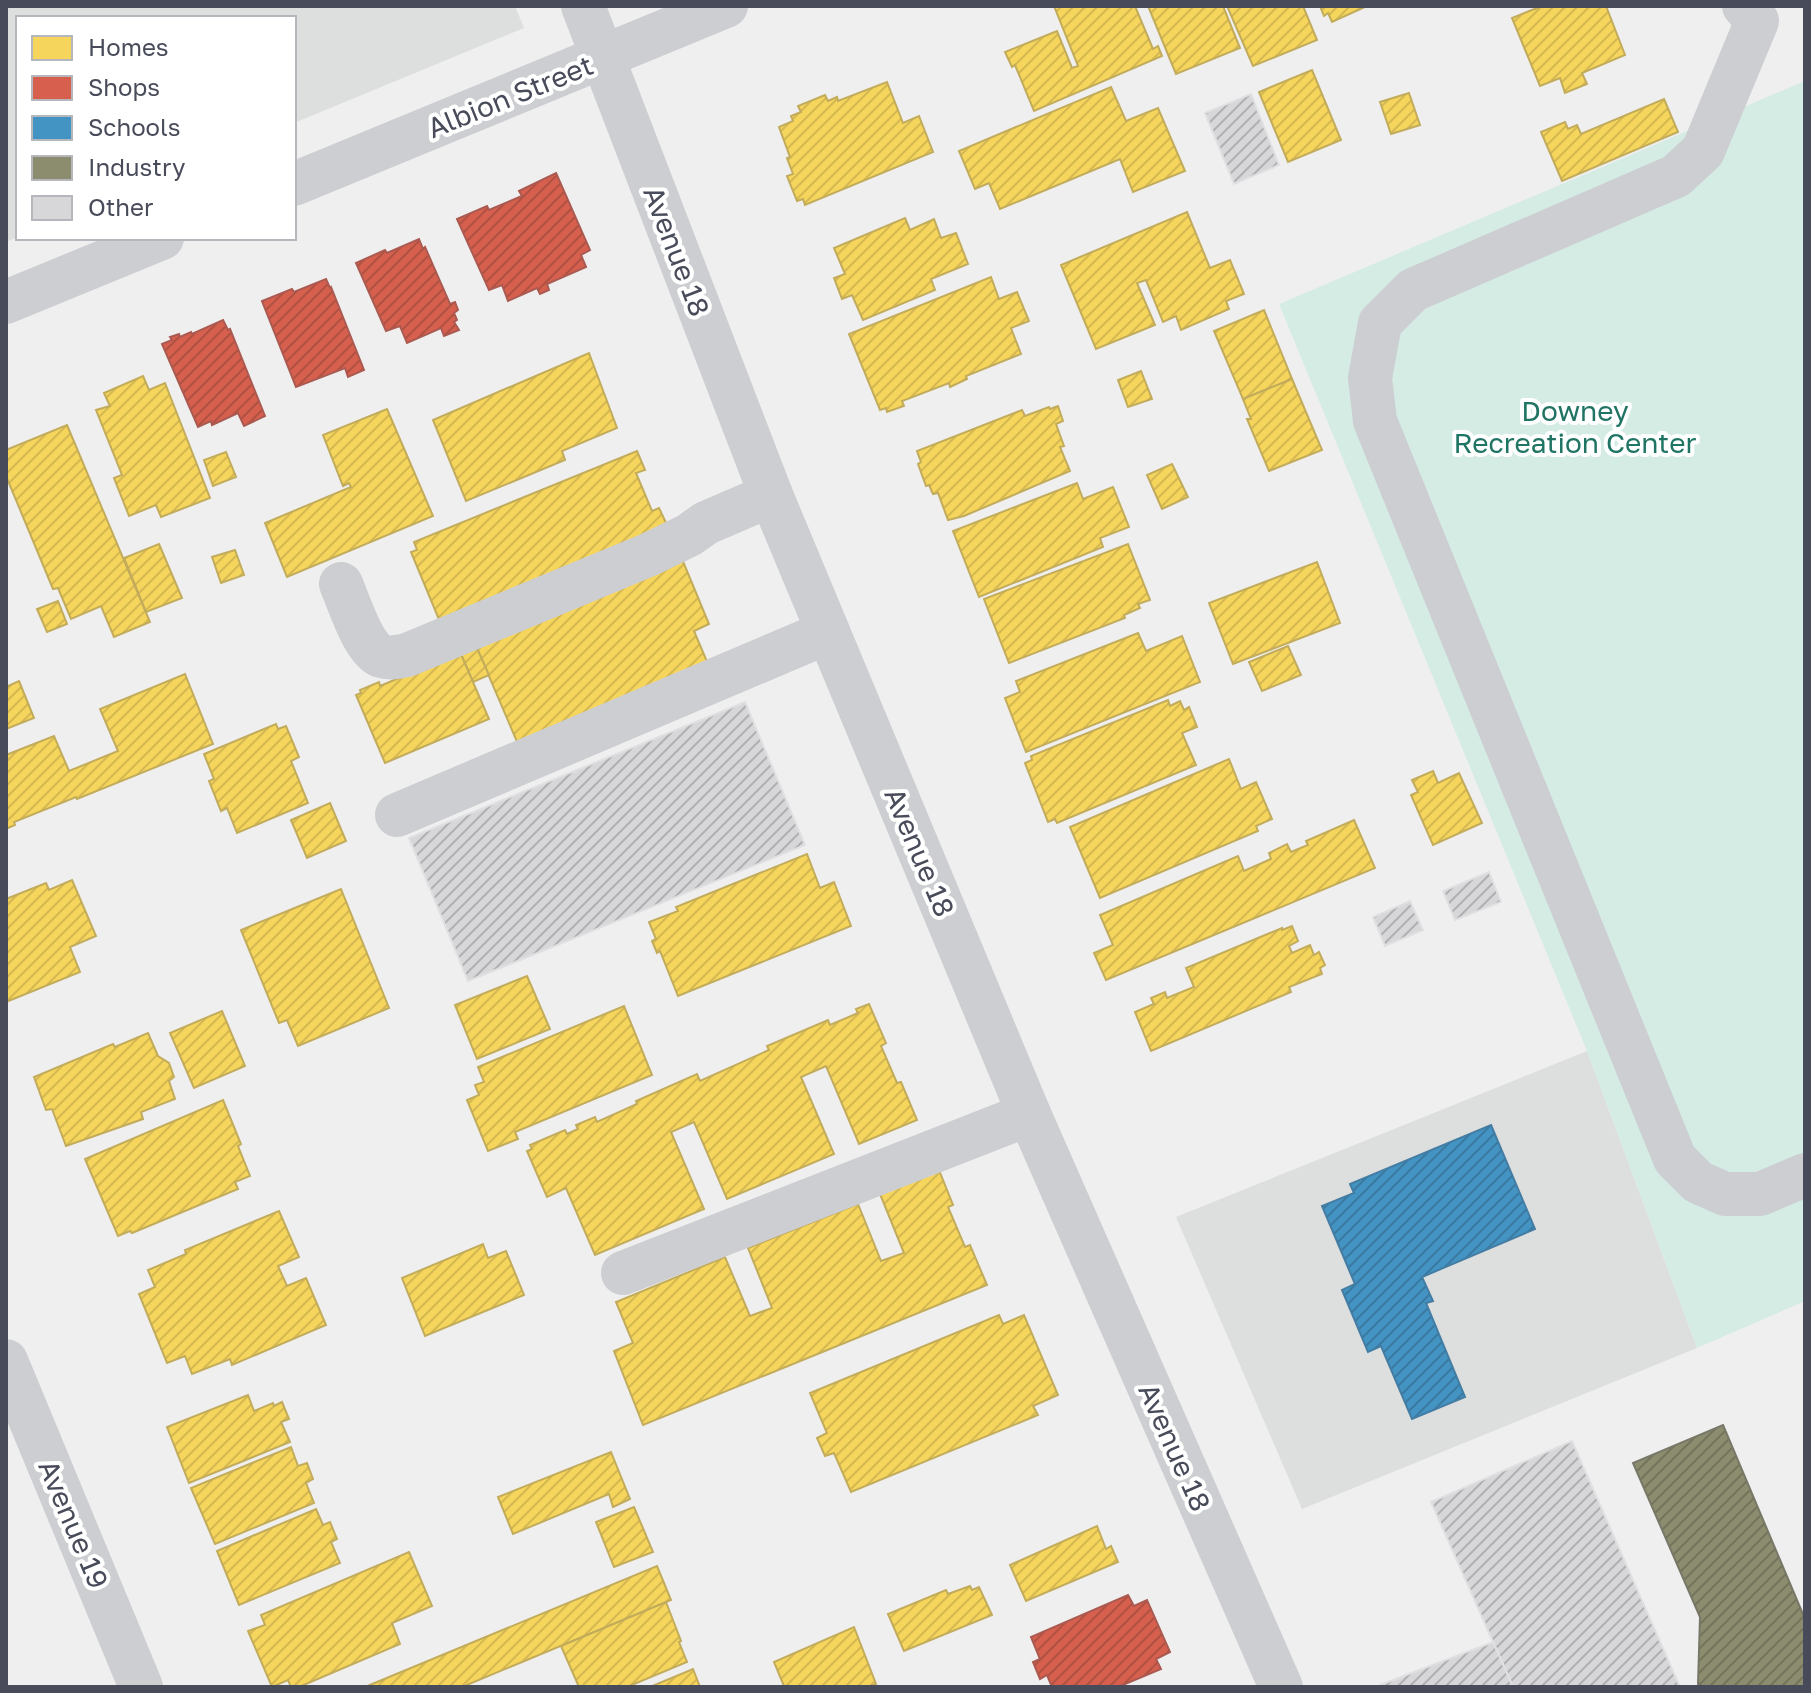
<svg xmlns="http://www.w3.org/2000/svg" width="1811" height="1693" viewBox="0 0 1811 1693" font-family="'Golos Text',sans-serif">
<defs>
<pattern id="homes-hatch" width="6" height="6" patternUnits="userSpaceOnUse" patternTransform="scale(2)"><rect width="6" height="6" fill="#f6d55c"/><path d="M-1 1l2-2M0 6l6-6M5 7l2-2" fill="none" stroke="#d4b852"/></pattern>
<pattern id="shops-hatch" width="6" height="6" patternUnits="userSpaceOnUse" patternTransform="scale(2)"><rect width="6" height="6" fill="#d6604d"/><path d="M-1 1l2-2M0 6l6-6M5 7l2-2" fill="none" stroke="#b05143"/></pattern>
<pattern id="schools-hatch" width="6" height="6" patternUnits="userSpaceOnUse" patternTransform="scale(2)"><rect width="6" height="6" fill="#4393c3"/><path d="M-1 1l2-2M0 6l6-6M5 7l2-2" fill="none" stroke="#3a7aa1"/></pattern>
<pattern id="industry-hatch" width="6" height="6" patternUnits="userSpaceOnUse" patternTransform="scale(2)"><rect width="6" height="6" fill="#8c8c6e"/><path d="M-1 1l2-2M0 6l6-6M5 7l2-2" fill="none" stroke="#74745d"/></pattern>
<pattern id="building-hatch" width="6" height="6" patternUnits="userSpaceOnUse" patternTransform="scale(2)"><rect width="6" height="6" fill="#d7d7d9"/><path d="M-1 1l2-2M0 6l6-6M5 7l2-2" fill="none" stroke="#b0b0b3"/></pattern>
</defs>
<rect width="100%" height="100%" fill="#efefef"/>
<g fill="#dddede">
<polygon points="6,6 515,6 524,28 294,123 294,18 18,18 18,237 6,242"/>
<polygon points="1587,1051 1697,1348 1302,1509 1176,1217"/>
</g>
<polygon fill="#d5ece5" points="1805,81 1805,1301 1697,1348 1587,1051 1279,304"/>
<g fill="url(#homes-hatch)" stroke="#c2ac5b" stroke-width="2">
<polygon points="1054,6 1135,6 1153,49 1158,46 1162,56 1034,111 1015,65 1012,67 1005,52 1057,31 1072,68 1078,66"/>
<polygon points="1148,6 1223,6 1240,48 1176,74"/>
<polygon points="1227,6 1303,6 1317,40 1253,66"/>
<polygon points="1320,6 1367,6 1332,22 1328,13 1324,16"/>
<polygon points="1542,6 1606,6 1625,55 1582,73 1587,84 1565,93 1560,78 1540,86 1512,18"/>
<polygon points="1312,70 1341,140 1288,162 1259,92"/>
<polygon points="887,82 903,123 919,116 933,152 805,205 803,199 797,201 787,176 793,174 787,158 790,157 779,127 793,121 791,116 801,112 798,106 825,95 828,101 837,97 838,101"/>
<polygon points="1111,87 1126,121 1158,108 1185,171 1133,192 1120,159 1000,209 989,183 975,189 959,151"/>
<polygon points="1409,93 1420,125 1391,134 1380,102"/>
<polygon points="1664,99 1678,132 1562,181 1541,132 1565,122 1568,129 1577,125 1581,134"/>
<polygon points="1187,212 1210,268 1230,260 1244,294 1226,301 1229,309 1181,330 1176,316 1163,322 1146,280 1137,283 1155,325 1096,349 1061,265"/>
<polygon points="905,218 910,230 934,219 941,238 956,233 968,264 931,279 935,290 863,320 852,295 842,299 834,278 845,274 834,248"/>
<polygon points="991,277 999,299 1017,292 1029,321 1011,328 1021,354 966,376 967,379 950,387 949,383 902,401 904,406 887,412 886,408 880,410 849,334"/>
<polygon points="1264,310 1292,379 1243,399 1214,331"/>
<polygon points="589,353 617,428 562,451 565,460 466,501 433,420"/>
<polygon points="1141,371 1152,399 1128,407 1118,380"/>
<polygon points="143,376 149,390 165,383 210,498 161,517 156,505 129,516 114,478 122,475 96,410 110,406 104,393"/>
<polygon points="1292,379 1322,450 1269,471 1247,419 1251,419 1243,399"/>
<polygon points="1058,406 1063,421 1056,424 1064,446 1060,447 1070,471 964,516 948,520 938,493 933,494 929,485 926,486 918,464 921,462 917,451 1022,410 1025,416 1049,407 1050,409"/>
<polygon points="387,409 433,516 287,577 265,523 351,487 349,483 343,486 323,435"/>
<polygon points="67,425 150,622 114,637 101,606 71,619 58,588 53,589 6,476 6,450"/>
<polygon points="637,451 645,470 636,473 652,511 659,508 669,529 440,622 411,552 417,550 414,542"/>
<polygon points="226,452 236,477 213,486 204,460"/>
<polygon points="1172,464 1188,497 1162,509 1147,475"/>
<polygon points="1077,483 1083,499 1113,487 1129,527 1100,538 1103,547 979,597 953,531"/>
<polygon points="159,544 182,598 146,612 124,558"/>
<polygon points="1128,544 1150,600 1138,604 1140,608 1124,615 1125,618 1009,663 984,599"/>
<polygon points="235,550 244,575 221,583 212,557"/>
<polygon points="682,559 709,624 694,631 708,664 518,744 476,646"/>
<polygon points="1317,562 1340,623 1233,664 1209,603"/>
<polygon points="58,601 67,624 47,632 37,609"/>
<polygon points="1138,633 1146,651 1182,636 1200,682 1026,752 1005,698 1020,692 1016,681"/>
<polygon points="476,646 489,675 473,682 460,652"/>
<polygon points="1288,646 1301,675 1262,691 1249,662"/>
<polygon points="460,652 489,719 385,763 356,695 361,693 360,690 379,682 380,686"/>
<polygon points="185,674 213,744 77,799 76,797 14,822 15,825 6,829 6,755 54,736 69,771 118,751 100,709"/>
<polygon points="19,681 34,718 6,729 6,687"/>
<polygon points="1168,700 1170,706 1180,701 1184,710 1189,707 1197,727 1182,733 1196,765 1057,823 1055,819 1048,822 1025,763 1032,760 1031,756"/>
<polygon points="276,724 278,729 286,726 299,757 291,761 308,803 237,833 227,808 221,811 209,781 214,779 204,754"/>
<polygon points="1229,759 1241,789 1256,782 1272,819 1256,826 1258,831 1100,898 1070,827"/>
<polygon points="1433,771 1438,783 1459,773 1482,823 1433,845 1411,795 1418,792 1412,780"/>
<polygon points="330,803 346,841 307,858 291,820"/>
<polygon points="1354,820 1375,868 1106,980 1094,953 1113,945 1100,915 1238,856 1244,871 1271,859 1269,853 1287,844 1291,852 1308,845 1306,841"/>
<polygon points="807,854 820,888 834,882 851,926 678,996 660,951 657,953 652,941 656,939 649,922 678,911 676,907"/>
<polygon points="72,880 96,936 70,947 80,972 6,1002 6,899 46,883 49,890"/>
<polygon points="341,889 389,1008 298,1046 287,1020 279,1023 241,930"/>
<polygon points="1292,926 1298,941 1289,946 1292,953 1310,945 1314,955 1319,952 1325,965 1320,968 1322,974 1289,987 1291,992 1151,1051 1135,1012 1154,1004 1151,998 1165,992 1167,998 1194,987 1186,968 1282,928 1282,930"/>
<polygon points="527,976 550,1029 477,1059 455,1005"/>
<polygon points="869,1004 886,1043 881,1046 897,1083 901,1082 917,1120 859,1144 826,1066 801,1077 834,1154 727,1199 694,1122 671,1132 704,1209 595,1255 566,1188 547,1197 527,1151 532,1149 530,1145 565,1130 567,1134 578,1129 576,1125 595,1117 597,1122 637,1104 636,1101 697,1074 700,1081 769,1050 767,1046 828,1020 830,1025 858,1013 856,1009"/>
<polygon points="624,1006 652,1075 515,1132 518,1139 488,1151 467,1100 479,1095 475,1085 484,1082 478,1067"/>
<polygon points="222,1011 245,1066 194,1088 170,1033"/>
<polygon points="148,1033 158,1056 169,1063 174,1077 169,1081 175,1099 141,1112 143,1119 66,1146 52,1109 46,1110 34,1077 113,1044 115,1047"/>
<polygon points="223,1100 241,1144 238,1146 250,1176 235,1182 238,1189 132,1233 130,1231 118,1236 85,1159"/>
<polygon points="939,1170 953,1205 948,1207 965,1247 970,1245 987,1285 643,1425 614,1351 633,1343 616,1302 725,1257 750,1316 772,1308 748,1248 858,1204 881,1261 904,1253 880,1194"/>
<polygon points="279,1211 299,1257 278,1266 287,1286 306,1278 326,1325 232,1365 230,1359 192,1374 185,1356 167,1363 139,1294 155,1287 148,1270 186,1254 185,1250"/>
<polygon points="483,1244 488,1258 506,1251 524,1295 425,1336 402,1278"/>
<polygon points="999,1315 1003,1324 1024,1315 1058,1395 1033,1406 1038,1415 851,1492 834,1453 825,1456 817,1438 827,1433 810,1393"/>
<polygon points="248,1395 254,1411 273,1403 274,1406 282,1402 289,1419 281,1422 290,1442 189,1483 167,1427"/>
<polygon points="291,1447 298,1466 307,1463 313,1479 306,1483 314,1503 215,1544 191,1488"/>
<polygon points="611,1452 630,1499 613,1507 609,1494 513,1534 498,1497"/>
<polygon points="634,1507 653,1552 614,1567 596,1522"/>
<polygon points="316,1509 323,1525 330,1522 337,1539 331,1542 340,1563 239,1605 217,1551"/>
<polygon points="1097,1526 1106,1549 1111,1546 1118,1562 1026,1601 1010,1565"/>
<polygon points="409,1552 432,1606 392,1623 400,1644 299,1687 291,1687 288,1680 272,1687 248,1631 265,1625 261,1615"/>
<polygon points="657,1566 671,1600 462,1687 365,1687"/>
<polygon points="970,1586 972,1590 979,1587 992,1615 904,1651 888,1614 946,1590 948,1594"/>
<polygon points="666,1602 681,1641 679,1642 687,1662 627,1687 579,1687 561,1646"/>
<polygon points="854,1627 876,1684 868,1687 780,1687 784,1686 774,1662"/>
<polygon points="693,1669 700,1687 650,1687"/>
</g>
<g fill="url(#shops-hatch)" stroke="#ab5a51" stroke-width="2">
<polygon points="556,173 590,250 581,255 586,267 547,284 549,290 540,294 537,288 508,301 502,285 489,290 457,219 487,206 489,210 522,196 519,191"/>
<polygon points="419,239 423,249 425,247 450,304 455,302 458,310 454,313 457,320 454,322 459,330 444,336 441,328 407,343 400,326 386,331 356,263 385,250 387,253"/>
<polygon points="326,279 330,288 331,287 364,370 348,377 345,368 296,387 262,301 292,289 294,292"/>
<polygon points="223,320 228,330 230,329 265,416 244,426 238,413 212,425 211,421 198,427 162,344 172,340 170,337 179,334 180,337 191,332 192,334"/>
<polygon points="1128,1595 1134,1606 1147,1600 1170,1652 1156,1659 1161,1669 1118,1687 1052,1687 1047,1675 1040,1679 1033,1662 1040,1659 1031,1637"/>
</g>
<polygon fill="url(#schools-hatch)" stroke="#447da3" stroke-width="2" points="1491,1125 1535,1229 1422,1277 1433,1301 1426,1303 1465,1397 1412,1419 1381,1346 1368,1352 1342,1290 1355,1284 1322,1206 1354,1193 1350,1184"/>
<polygon fill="url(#industry-hatch)" stroke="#787868" stroke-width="2" points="1723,1425 1805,1619 1805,1687 1700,1687 1698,1684 1700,1617 1633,1463"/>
<g fill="url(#building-hatch)" stroke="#e0e0e2" stroke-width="2">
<polygon points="1251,94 1279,165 1234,184 1205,113"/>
<polygon points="745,702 805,845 468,981 409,838"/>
<polygon points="1489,872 1501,902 1455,920 1443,891"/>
<polygon points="1410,901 1423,930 1385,946 1373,917"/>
<polygon points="1572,1441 1680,1687 1513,1687 1431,1502"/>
<polygon points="1493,1642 1513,1687 1380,1687 1380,1685"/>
</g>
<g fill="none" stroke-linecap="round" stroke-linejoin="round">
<g stroke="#cdced1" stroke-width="44">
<polyline points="583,6 771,495 1029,1114 1281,1687"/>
<polyline points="1744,6 1757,21 1703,151 1676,176 1413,290 1380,323 1370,378 1375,421 1675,1159 1698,1182 1725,1194 1760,1194 1805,1175"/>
<polyline points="294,184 726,6"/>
<polyline points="6,302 162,238"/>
<path d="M 341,584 C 349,602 363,649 381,656 C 390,659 398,657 407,655 L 648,555 L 689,535 L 706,523 L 771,495"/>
<polyline points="397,815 828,632"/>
<polyline points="623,1273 1029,1114"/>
<polyline points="6,1361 141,1687"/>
</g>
</g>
<g text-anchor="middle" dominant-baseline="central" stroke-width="8" stroke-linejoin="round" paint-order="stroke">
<g font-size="28" fill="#484b59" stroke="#fff">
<text transform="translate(510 96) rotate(-22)">Albion Street</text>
<text transform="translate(677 251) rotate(69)">Avenue 18</text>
<text transform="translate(920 852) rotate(67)">Avenue 18</text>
<text transform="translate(1175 1447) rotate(66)">Avenue 18</text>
<text transform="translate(74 1524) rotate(67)">Avenue 19</text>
</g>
<g font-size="28" fill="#1f7463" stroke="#fff">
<text x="1575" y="410">Downey<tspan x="1575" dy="32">Recreation Center</tspan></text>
</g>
</g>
<rect width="1811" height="1693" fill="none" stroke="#484b59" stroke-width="16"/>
<rect x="16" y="16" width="280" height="224" fill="#ffffff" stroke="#b6b7bd" stroke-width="2"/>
<rect x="32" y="36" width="40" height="24" fill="#f6d55c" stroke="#b6b7bd" stroke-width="2"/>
<text x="88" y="56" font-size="24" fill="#484b59">Homes</text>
<rect x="32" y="76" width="40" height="24" fill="#d6604d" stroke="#b6b7bd" stroke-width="2"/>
<text x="88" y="96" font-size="24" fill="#484b59">Shops</text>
<rect x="32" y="116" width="40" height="24" fill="#4393c3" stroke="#b6b7bd" stroke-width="2"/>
<text x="88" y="136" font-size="24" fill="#484b59">Schools</text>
<rect x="32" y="156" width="40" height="24" fill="#8c8c6e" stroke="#b6b7bd" stroke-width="2"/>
<text x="88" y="176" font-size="24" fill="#484b59">Industry</text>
<rect x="32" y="196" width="40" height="24" fill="#d7d7d9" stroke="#b6b7bd" stroke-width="2"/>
<text x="88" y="216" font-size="24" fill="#484b59">Other</text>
</svg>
